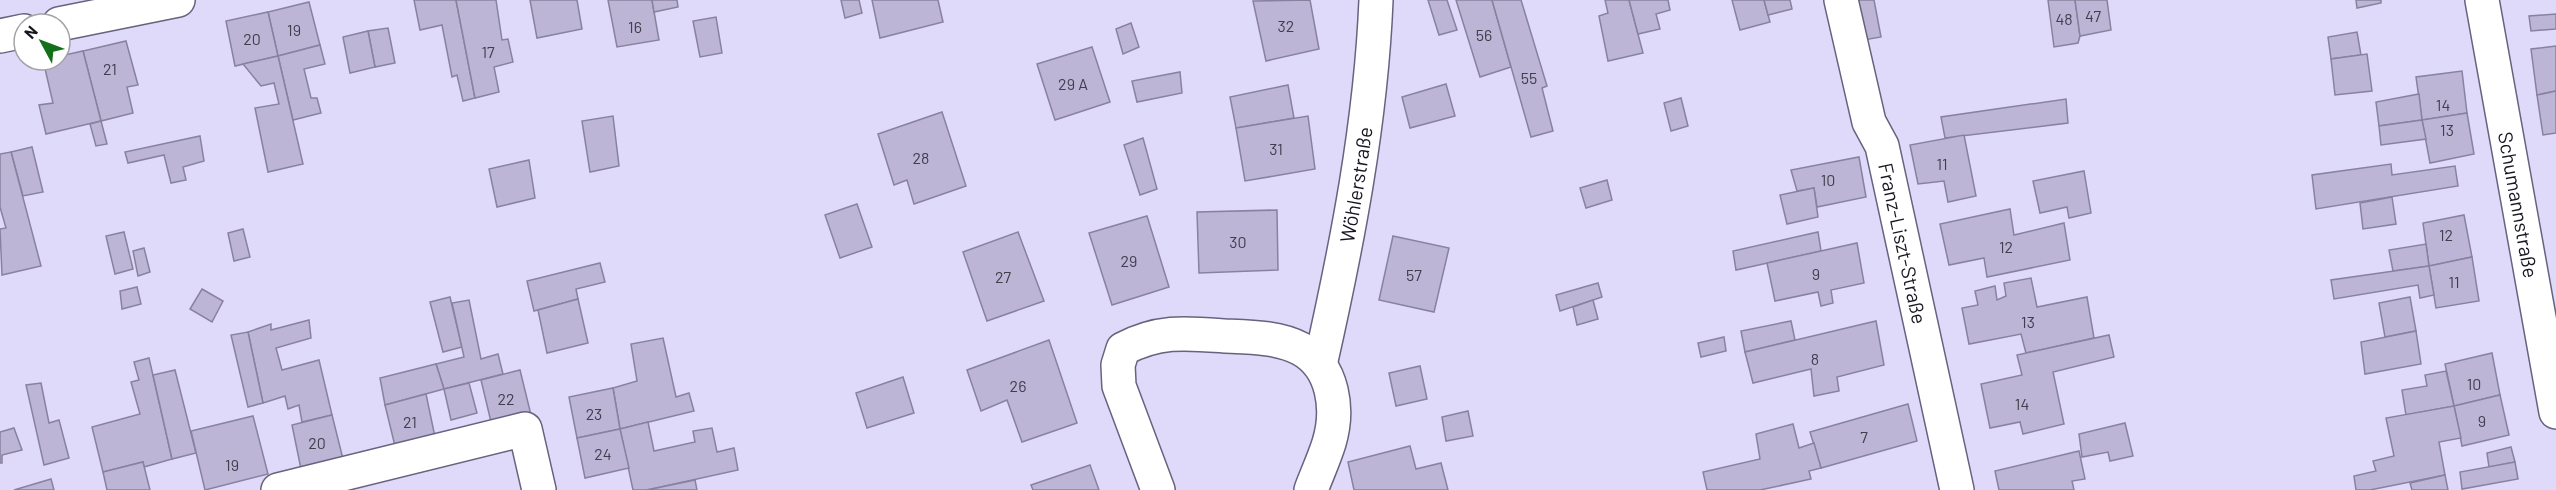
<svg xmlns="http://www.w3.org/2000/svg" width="2556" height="490" viewBox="0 0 2556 490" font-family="Barlow,sans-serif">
<rect width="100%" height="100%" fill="#dfdafa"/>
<g fill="#bcb5d5" stroke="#88829f" stroke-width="1.5">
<polygon points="414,0 456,0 475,98 463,101 457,75 452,77 442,25 420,30"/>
<polygon points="456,0 496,0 502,40 508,39 513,62 494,67 499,92 475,98"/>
<polygon points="530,0 577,0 582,29 537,38"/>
<polygon points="608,0 652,0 659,40 617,47"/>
<polygon points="652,0 677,0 678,7 654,12"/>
<polygon points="841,0 859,0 862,13 845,18"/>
<polygon points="872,0 938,0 943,22 880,38"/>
<polygon points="1310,0 1319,49 1266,61 1253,1"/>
<polygon points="1428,0 1447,0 1457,30 1439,35"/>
<polygon points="1456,0 1492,0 1511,67 1480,77"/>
<polygon points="1492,0 1521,0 1547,86 1542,88 1553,131 1531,137"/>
<polygon points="1605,0 1629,0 1643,53 1608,61 1599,16 1608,13"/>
<polygon points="1629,0 1668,0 1670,10 1656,14 1660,29 1638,34"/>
<polygon points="1732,0 1764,0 1770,22 1740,30"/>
<polygon points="1764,0 1790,0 1792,9 1768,15"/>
<polygon points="1856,0 1874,0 1881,37 1864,40"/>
<polygon points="2048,0 2075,0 2080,36 2078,43 2054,47"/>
<polygon points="2075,0 2107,0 2111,30 2080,36"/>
<polygon points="2356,0 2381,0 2381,3 2357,8"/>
<polygon points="309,2 320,45 278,56 268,12"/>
<polygon points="268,12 278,56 235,66 226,21"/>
<polygon points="2556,14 2556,29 2531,31 2529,16"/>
<polygon points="716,17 722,53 700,57 693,21"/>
<polygon points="1131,23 1139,47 1123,54 1116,29"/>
<polygon points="388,28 395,63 375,67 368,31"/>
<polygon points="368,31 375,67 350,73 343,37"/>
<polygon points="2357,32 2361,55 2331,59 2328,37"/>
<polygon points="126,41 138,85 127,87 133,113 101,121 83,51"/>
<polygon points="320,45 325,64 304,69 311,98 317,98 321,113 293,120 278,56"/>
<polygon points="2556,46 2556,91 2537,95 2531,49"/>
<polygon points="1092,47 1110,102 1055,120 1037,64"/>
<polygon points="83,51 101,121 46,134 39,105 53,103 43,60 60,60 60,56"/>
<polygon points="2367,54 2372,91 2335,95 2331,59"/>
<polygon points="278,56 303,164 268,172 255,108 279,104 274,83 261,86 243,64"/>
<polygon points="2462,71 2467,113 2422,120 2416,77"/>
<polygon points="1180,72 1182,93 1137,102 1132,81"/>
<polygon points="1446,84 1455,116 1410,128 1402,97"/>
<polygon points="1288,85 1294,118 1236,128 1230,97"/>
<polygon points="2556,91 2556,133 2543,135 2537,95"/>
<polygon points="2419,94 2422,120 2379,126 2376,102"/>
<polygon points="1681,98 1688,126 1671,131 1664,103"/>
<polygon points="2066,99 2068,123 1945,138 1941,117"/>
<polygon points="942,112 966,186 914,204 907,180 894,185 878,134"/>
<polygon points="2467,113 2474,154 2430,163 2422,120"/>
<polygon points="613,116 619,166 590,172 582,121"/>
<polygon points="1308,116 1315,169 1245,181 1236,128"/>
<polygon points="2422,120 2426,139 2381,145 2379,126"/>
<polygon points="101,121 107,144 96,146 90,124"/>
<polygon points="1964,135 1976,196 1948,202 1944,181 1918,184 1910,145"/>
<polygon points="200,136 204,161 183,167 186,180 171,183 164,155 128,163 125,152"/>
<polygon points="1143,138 1157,189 1140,195 1124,145"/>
<polygon points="32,147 43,192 23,196 11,152"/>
<polygon points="11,152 41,266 2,275 0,229 6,228 0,207 0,154"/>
<polygon points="1859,157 1866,197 1817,207 1814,188 1797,191 1791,170"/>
<polygon points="529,160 535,198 497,207 489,169"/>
<polygon points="2391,164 2392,175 2455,166 2458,186 2316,209 2312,175"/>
<polygon points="2084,171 2091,213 2069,218 2067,207 2040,213 2033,181"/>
<polygon points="1607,180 1612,200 1586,208 1580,188"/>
<polygon points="1814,188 1818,217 1787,224 1780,195"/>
<polygon points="2392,197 2396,224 2363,229 2360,203"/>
<polygon points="857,204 872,247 840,258 825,215"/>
<polygon points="2010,209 2014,235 2064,223 2070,260 1987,277 1984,258 1949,265 1940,224"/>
<polygon points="1277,210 1278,270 1199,273 1197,212"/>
<polygon points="2464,215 2472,257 2429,266 2423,223"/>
<polygon points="1147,216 1169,287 1112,305 1089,233"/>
<polygon points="243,229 250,257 234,261 228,233"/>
<polygon points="124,232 133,269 115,274 106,236"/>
<polygon points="1018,232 1044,301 987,321 963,252"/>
<polygon points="1818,232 1821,251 1736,270 1733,251"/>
<polygon points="1393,236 1449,248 1434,312 1379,300"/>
<polygon points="1857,243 1864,283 1831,290 1833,303 1821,306 1818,292 1775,301 1767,263"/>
<polygon points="2426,244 2429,266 2393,271 2389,250"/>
<polygon points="144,248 150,272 138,276 133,251"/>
<polygon points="2472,257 2479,301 2436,308 2429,266"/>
<polygon points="600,263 605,282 576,289 578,299 534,311 527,281"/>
<polygon points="2429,266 2434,295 2420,298 2418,285 2334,299 2331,280"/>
<polygon points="2031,278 2037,307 2087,297 2094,338 2026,353 2021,334 1969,344 1962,308 1978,305 1975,291 1995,286 1997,300 2006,296 2004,283"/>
<polygon points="1598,283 1602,297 1560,311 1556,295"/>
<polygon points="137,287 141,304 122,309 120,291"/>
<polygon points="202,289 223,301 212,322 190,309"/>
<polygon points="450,297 462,347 443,352 430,302"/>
<polygon points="2410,297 2416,331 2385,337 2379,303"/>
<polygon points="578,299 588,343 547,353 538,310"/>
<polygon points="469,300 481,359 498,354 503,374 444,389 436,364 464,357 452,303"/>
<polygon points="1593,300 1598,319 1577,325 1573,307"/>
<polygon points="309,320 311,338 276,348 282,370 319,360 332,415 302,422 299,405 288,409 285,396 263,403 248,332 271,324 271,330"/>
<polygon points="1791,321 1795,340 1745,352 1741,331"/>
<polygon points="1876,321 1884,365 1837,377 1839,391 1814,396 1811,369 1753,383 1745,352"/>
<polygon points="2416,331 2421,364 2365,374 2361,342"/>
<polygon points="248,332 263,403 248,407 231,335"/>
<polygon points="2109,335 2114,357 2053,372 2064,424 2023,434 2020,422 1990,428 1981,384 2022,375 2017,355"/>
<polygon points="1724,337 1726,351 1701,357 1698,343"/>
<polygon points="663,338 676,397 689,393 694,411 620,429 613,388 637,381 631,344"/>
<polygon points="1049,340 1077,423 1022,442 1007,400 981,411 967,370"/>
<polygon points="2492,353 2500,395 2454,406 2445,364"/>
<polygon points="149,358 172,459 144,467 143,462 103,472 92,427 140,414 131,382 139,380 134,362"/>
<polygon points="436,364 444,389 385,405 380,378"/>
<polygon points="1420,366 1427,399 1396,406 1389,373"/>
<polygon points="175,370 196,453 172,459 153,375"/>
<polygon points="520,370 531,415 492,426 481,380"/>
<polygon points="2446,371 2454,406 2406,415 2402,390 2427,386 2425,375"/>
<polygon points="903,377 914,413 867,428 856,393"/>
<polygon points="41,383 49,423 59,420 69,458 44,465 26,385"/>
<polygon points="469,383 477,413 451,420 444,389"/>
<polygon points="613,388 620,429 577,438 569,397"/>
<polygon points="426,394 435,437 395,446 385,405"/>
<polygon points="2500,395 2509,435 2462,446 2454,406"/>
<polygon points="1908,404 1917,441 1821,468 1810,432"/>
<polygon points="2454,406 2461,438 2439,442 2445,475 2370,490 2356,490 2354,476 2376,471 2373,461 2394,456 2386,418"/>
<polygon points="1468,411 1473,436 1446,441 1442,417"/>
<polygon points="332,415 343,459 301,469 292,425"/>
<polygon points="253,416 268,474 205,490 191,431"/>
<polygon points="648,422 654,451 695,442 693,431 712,428 717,452 734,448 738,470 647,490 633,490 620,429"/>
<polygon points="2125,423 2133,456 2110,461 2108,452 2082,457 2079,434"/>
<polygon points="1793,424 1799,448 1814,443 1821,468 1809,471 1811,479 1760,490 1707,490 1703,472 1760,459 1756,434"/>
<polygon points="14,428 22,450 2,455 2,463 0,463 0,432"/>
<polygon points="620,429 629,468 585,478 577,438"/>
<polygon points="1410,446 1416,469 1441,463 1448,490 1354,490 1348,462"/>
<polygon points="2511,447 2515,462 2489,467 2487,453"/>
<polygon points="2079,451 2085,479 2072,481 2074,490 1999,490 1995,471"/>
<polygon points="143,462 150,490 107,490 103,472"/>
<polygon points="2515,462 2518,479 2462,489 2460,472"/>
<polygon points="1090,465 1099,490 1033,490 1031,485"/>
<polygon points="2445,475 2448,490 2412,490 2410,483"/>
<polygon points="51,479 54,490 14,490"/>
<polygon points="695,480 697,490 647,490"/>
</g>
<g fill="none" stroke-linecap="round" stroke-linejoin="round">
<defs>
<g id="street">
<path id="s1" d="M 1841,0 L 1869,122 L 1882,146 L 1957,490"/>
<path id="s2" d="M 2482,0 L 2556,412"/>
<polyline points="59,24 178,0"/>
<polyline points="0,36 24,31"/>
<path id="s3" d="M 1320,365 C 1347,245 1371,123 1376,0"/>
<polyline points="278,490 525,429 539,490"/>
<path d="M 1158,490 L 1119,386 L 1118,365 L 1123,349 C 1159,330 1186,333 1225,336 C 1250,337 1279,337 1301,349 C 1334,367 1339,410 1329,443 C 1324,459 1317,474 1311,490"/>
</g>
</defs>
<use href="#street" stroke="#67627e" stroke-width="36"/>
<use href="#street" stroke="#fff" stroke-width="33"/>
</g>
<g text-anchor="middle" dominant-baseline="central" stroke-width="5" stroke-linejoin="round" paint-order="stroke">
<g font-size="16" fill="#413e4e">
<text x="2093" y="15">47</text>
<text x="2064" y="18">48</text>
<text x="1286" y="25">32</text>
<text x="635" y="26">16</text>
<text x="294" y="29">19</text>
<text x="1484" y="34">56</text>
<text x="252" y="38">20</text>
<text x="488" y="51">17</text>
<text x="110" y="68">21</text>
<text x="1529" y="77">55</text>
<text x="1073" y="83">29 A</text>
<text x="2443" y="104">14</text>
<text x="2447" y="129">13</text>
<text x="1276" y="148">31</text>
<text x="921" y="157">28</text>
<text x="1942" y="163">11</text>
<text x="1828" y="179">10</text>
<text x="2446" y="234">12</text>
<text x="1238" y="241">30</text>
<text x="2006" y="246">12</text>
<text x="1129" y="260">29</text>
<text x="1816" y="273">9</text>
<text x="1414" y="274">57</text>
<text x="1003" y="276">27</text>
<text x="2454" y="281">11</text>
<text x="2028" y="321">13</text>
<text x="1815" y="358">8</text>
<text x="2474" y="383">10</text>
<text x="1018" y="385">26</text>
<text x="506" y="398">22</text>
<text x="2022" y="403">14</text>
<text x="594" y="413">23</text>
<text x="2482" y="420">9</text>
<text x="410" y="421">21</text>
<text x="1864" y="436">7</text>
<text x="317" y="442">20</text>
<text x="603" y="453">24</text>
<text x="232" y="464">19</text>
</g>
<g font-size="20" fill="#181621" stroke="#fff">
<text stroke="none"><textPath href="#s3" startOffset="184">Wöhlerstraße</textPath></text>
<text stroke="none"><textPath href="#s2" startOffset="208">Schumannstraße</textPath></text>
<text stroke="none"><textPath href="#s1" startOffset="252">Franz-Liszt-Straße</textPath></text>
</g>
</g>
<g transform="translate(42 42) rotate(311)"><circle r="28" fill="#ffffff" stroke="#a3a2a6" stroke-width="1.5"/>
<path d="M0-4.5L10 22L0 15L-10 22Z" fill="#136f1b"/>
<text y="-9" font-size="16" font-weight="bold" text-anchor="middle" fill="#181621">N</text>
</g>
</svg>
